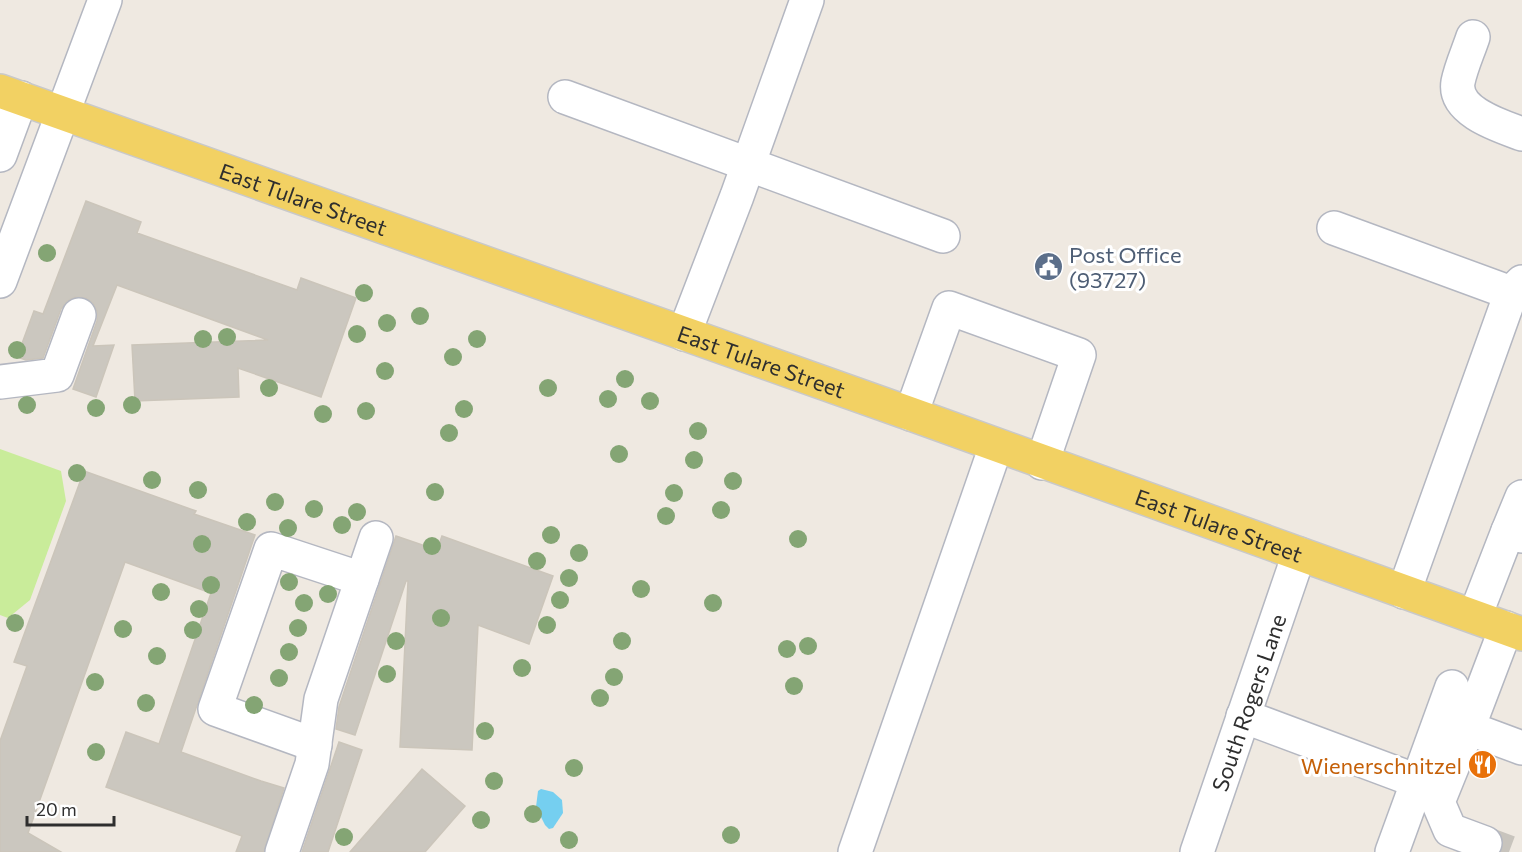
<svg xmlns="http://www.w3.org/2000/svg" width="1522" height="852" viewBox="0 0 1522 852" font-family="Commissioner,sans-serif">
<rect width="100%" height="100%" fill="#efe9e1"/>
<polygon fill="#c9ec9a" points="0,449 61,471 66,501 30,600 8,618 0,615"/>
<polygon fill="#75cff0" points="541,789 553,792 562,800 563,813 553,828 549,829 545,825 536,807 538,791"/>
<g fill="#cbc7bf" stroke="#cbc5ba" stroke-width="1.5">
<polygon points="86,201 141,222 137,233 297,290 301,278 356,298 321,397 238,368 239,397 135,401 132,345 268,340 117,285 93,346 114,345 96,397 73,389 97,321 97,311 93,303 86,298 75,297 67,301 61,309 43,358 26,360 17,357 34,311 43,314"/>
<polygon points="84,471 196,511 194,514 255,535 181,752 261,781 284,788 264,852 236,852 242,836 106,787 126,732 159,744 211,593 125,562 28,833 61,852 0,852 0,741 27,666 14,662"/>
<polygon points="396,536 437,550 442,536 553,576 529,644 478,625 472,750 400,747 408,581 406,581 355,735 336,729 339,707"/>
<polygon points="339,742 362,750 328,852 302,852"/>
<polygon points="422,769 465,806 425,852 350,852"/>
</g>
<g fill="none" stroke-linecap="round" stroke-linejoin="round">
<polyline stroke="#c8c4bd" stroke-width="33" stroke-dasharray="33 16" stroke-linecap="butt" points="1485,843 1509,852"/>
<defs>
<g id="minor">
<path d="M 1473,37 C 1468,52 1461,67 1458,82 C 1453,112 1501,126 1522,134"/>
<polyline points="565,97 943,236"/>
<polyline points="0,155 21,98"/>
<polyline points="1334,228 1511,293"/>
<polyline points="0,281 105,0"/>
<polyline points="684,334 737,196 807,0"/>
<polyline points="0,382 57,375 79,315"/>
<polyline points="911,414 949,308 1079,355 1042,463"/>
<polyline points="1508,531 1522,497"/>
<polyline points="1404,592 1511,293 1522,282"/>
<polyline points="1475,616 1508,531 1522,536"/>
<polyline points="1506,628 1468,728 1522,748"/>
<polyline points="1243,716 1417,781"/>
<polyline points="1468,728 1438,802 1450,830 1485,843"/>
<polyline points="315,745 215,709 271,549 362,579"/>
<polyline points="282,852 312,764 321,699 376,538"/>
<polyline points="855,852 996,446"/>
<path id="s1" d="M 1197,852 L 1299,554"/>
<polyline points="1392,852 1452,687"/>
</g>
<g id="major">
<path id="s2" d="M 0,91 L 911,414 L 1522,634"/>
</g>
</defs>
<use href="#minor" stroke="#b4b7c1" stroke-width="36"/>
<use href="#major" stroke="#c9c9c9" stroke-width="36"/>
<use href="#minor" stroke="#fff" stroke-width="33"/>
<use href="#major" stroke="#f2d163" stroke-width="33"/>
</g>
<g fill="#84a574">
<circle cx="47" cy="253" r="9"/>
<circle cx="364" cy="293" r="9"/>
<circle cx="420" cy="316" r="9"/>
<circle cx="387" cy="323" r="9"/>
<circle cx="357" cy="334" r="9"/>
<circle cx="227" cy="337" r="9"/>
<circle cx="203" cy="339" r="9"/>
<circle cx="477" cy="339" r="9"/>
<circle cx="17" cy="350" r="9"/>
<circle cx="453" cy="357" r="9"/>
<circle cx="385" cy="371" r="9"/>
<circle cx="625" cy="379" r="9"/>
<circle cx="269" cy="388" r="9"/>
<circle cx="548" cy="388" r="9"/>
<circle cx="608" cy="399" r="9"/>
<circle cx="650" cy="401" r="9"/>
<circle cx="27" cy="405" r="9"/>
<circle cx="132" cy="405" r="9"/>
<circle cx="96" cy="408" r="9"/>
<circle cx="464" cy="409" r="9"/>
<circle cx="366" cy="411" r="9"/>
<circle cx="323" cy="414" r="9"/>
<circle cx="698" cy="431" r="9"/>
<circle cx="449" cy="433" r="9"/>
<circle cx="619" cy="454" r="9"/>
<circle cx="694" cy="460" r="9"/>
<circle cx="77" cy="473" r="9"/>
<circle cx="152" cy="480" r="9"/>
<circle cx="733" cy="481" r="9"/>
<circle cx="198" cy="490" r="9"/>
<circle cx="435" cy="492" r="9"/>
<circle cx="674" cy="493" r="9"/>
<circle cx="275" cy="502" r="9"/>
<circle cx="314" cy="509" r="9"/>
<circle cx="721" cy="510" r="9"/>
<circle cx="357" cy="512" r="9"/>
<circle cx="666" cy="516" r="9"/>
<circle cx="247" cy="522" r="9"/>
<circle cx="342" cy="525" r="9"/>
<circle cx="288" cy="528" r="9"/>
<circle cx="551" cy="535" r="9"/>
<circle cx="798" cy="539" r="9"/>
<circle cx="202" cy="544" r="9"/>
<circle cx="432" cy="546" r="9"/>
<circle cx="579" cy="553" r="9"/>
<circle cx="537" cy="561" r="9"/>
<circle cx="569" cy="578" r="9"/>
<circle cx="289" cy="582" r="9"/>
<circle cx="211" cy="585" r="9"/>
<circle cx="641" cy="589" r="9"/>
<circle cx="161" cy="592" r="9"/>
<circle cx="328" cy="594" r="9"/>
<circle cx="560" cy="600" r="9"/>
<circle cx="304" cy="603" r="9"/>
<circle cx="713" cy="603" r="9"/>
<circle cx="199" cy="609" r="9"/>
<circle cx="441" cy="618" r="9"/>
<circle cx="15" cy="623" r="9"/>
<circle cx="547" cy="625" r="9"/>
<circle cx="298" cy="628" r="9"/>
<circle cx="123" cy="629" r="9"/>
<circle cx="193" cy="630" r="9"/>
<circle cx="396" cy="641" r="9"/>
<circle cx="622" cy="641" r="9"/>
<circle cx="808" cy="646" r="9"/>
<circle cx="787" cy="649" r="9"/>
<circle cx="289" cy="652" r="9"/>
<circle cx="157" cy="656" r="9"/>
<circle cx="522" cy="668" r="9"/>
<circle cx="387" cy="674" r="9"/>
<circle cx="614" cy="677" r="9"/>
<circle cx="279" cy="678" r="9"/>
<circle cx="95" cy="682" r="9"/>
<circle cx="794" cy="686" r="9"/>
<circle cx="600" cy="698" r="9"/>
<circle cx="146" cy="703" r="9"/>
<circle cx="254" cy="705" r="9"/>
<circle cx="485" cy="731" r="9"/>
<circle cx="96" cy="752" r="9"/>
<circle cx="574" cy="768" r="9"/>
<circle cx="494" cy="781" r="9"/>
<circle cx="533" cy="814" r="9"/>
<circle cx="481" cy="820" r="9"/>
<circle cx="731" cy="835" r="9"/>
<circle cx="344" cy="837" r="9"/>
<circle cx="569" cy="840" r="9"/>
</g>
<defs>
<symbol id="civic-disc" viewBox="-11 -11 22 22"><circle r="9.5" fill="#5c6f8a" stroke="#fff"/><path d="M-.6-6.5H3V-4.5H.6V-3L4-1V1h2V6H-6V1h2V-1L-.6-3ZM-1.2 2.5V6h2.4V2.5Z" fill="#fff"/></symbol>
<symbol id="restaurant-disc" viewBox="-11 -11 22 22"><circle r="9.5" fill="#e8710a" stroke="#fff"/><path d="M-5-6h1v4h1v-4h1v4h1v-4h1v5L-1.5 .5V6h-2V.5L-5-1ZM5-6V6H3V1.5H1.5Q1.5-4 5-6Z" fill="#fff"/></symbol>
</defs>
<g fill-rule="evenodd">
<use href="#civic-disc" x="1032" y="250" width="33" height="33"/>
<use href="#restaurant-disc" x="1466" y="748" width="33" height="33"/>
</g>
<g text-anchor="middle" dominant-baseline="central" stroke-width="6" stroke-linejoin="round" paint-order="stroke">
<g font-size="22" fill="#2e2e2e" stroke="#fff">
<text stroke="none"><textPath href="#s2" startOffset="322">East Tulare Street</textPath></text>
<text stroke="none"><textPath href="#s2" startOffset="808">East Tulare Street</textPath></text>
<text stroke="none"><textPath href="#s2" startOffset="1294">East Tulare Street</textPath></text>
<text stroke="none"><textPath href="#s1" startOffset="158">South Rogers Lane</textPath></text>
</g>
<g font-size="22" fill="#4e5e75" stroke="#fff" text-anchor="start">
<text x="1069" y="254">Post Office<tspan x="1069" dy="25">(93727)</tspan></text>
</g>
<g font-size="22" fill="#c56008" stroke="#fff" text-anchor="end">
<text x="1462" y="765">Wienerschnitzel</text>
</g>
</g>
<path d="M27 816v9h87v-9" fill="none" stroke="#2e2e2e" stroke-width="3"/>
<text x="36" y="816" font-size="18" fill="#2e2e2e" stroke="#ffffff" stroke-width="4.5" paint-order="stroke">20 m</text>
</svg>
